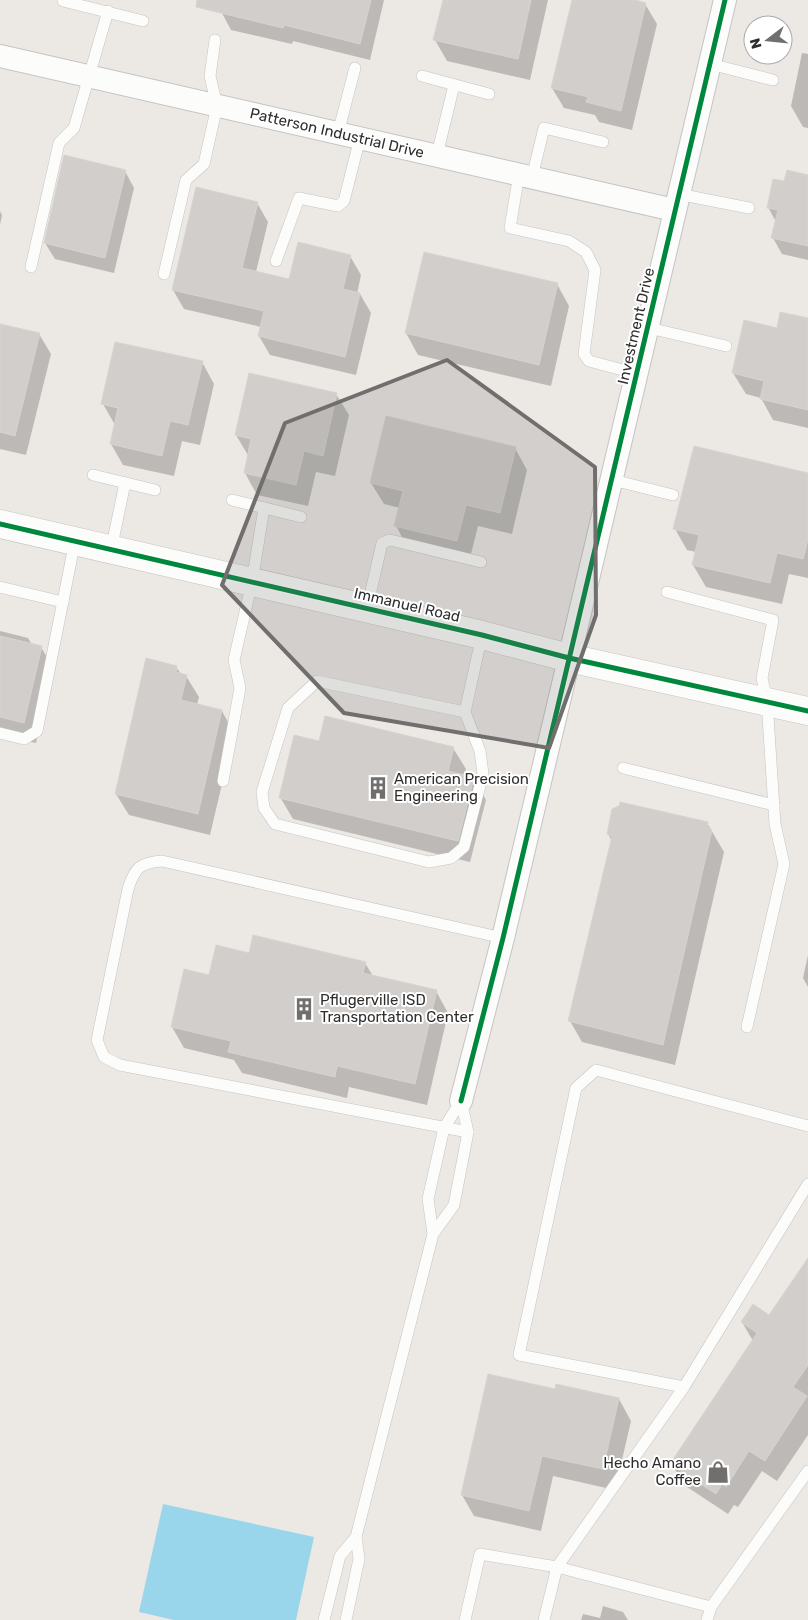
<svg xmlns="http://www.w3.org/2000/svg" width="808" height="1620" viewBox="0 0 808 1620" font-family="Rubik,sans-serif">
<rect width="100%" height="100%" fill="#ece8e4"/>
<polygon fill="#99d6ec" points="163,1504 314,1537 296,1620 174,1620 139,1612"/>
<g fill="#0003">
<polygon points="225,0 384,0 370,60 293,41 292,44 231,30 222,13"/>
<polygon points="444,0 548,0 530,80 447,61 435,40"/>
<polygon points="573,0 630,0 645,4 657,24 632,130 599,122 595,115 564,108 552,88"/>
<polygon points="802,53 808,54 808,128 803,127 791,106"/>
<polygon points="125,171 134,188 114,273 55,259 45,243"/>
<polygon points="808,177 808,260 782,254 773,238 776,222 768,207 785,182"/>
<polygon points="257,203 268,222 256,272 290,280 350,256 361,275 357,294 360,294 371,313 356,375 270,355 259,336 261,327 184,309 173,290"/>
<polygon points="0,211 2,215 0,225"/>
<polygon points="425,253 557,284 569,306 551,386 418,355 406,333"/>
<polygon points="808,320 808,428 773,420 761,398 746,394 733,373"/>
<polygon points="0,325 39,334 51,354 26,455 0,449"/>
<polygon points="202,362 214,384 200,445 182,441 174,476 123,465 111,444 115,425 103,404"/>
<polygon points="336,394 349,415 335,476 316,472 308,506 257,495 245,473 249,457 236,435"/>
<polygon points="515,448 527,470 512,534 478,526 469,562 408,548 396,526 400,508 384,504 371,483"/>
<polygon points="808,474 808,578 789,574 782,604 706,587 693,565 696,552 687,550 675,529"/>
<polygon points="0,631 28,638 32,645 41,647 53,668 36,743 0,735"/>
<polygon points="176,667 181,674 186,676 199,697 197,705 222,711 234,733 210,835 129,815 116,794"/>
<polygon points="320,743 453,748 466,769 464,776 474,778 486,800 470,862 293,819 280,797"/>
<polygon points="707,823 724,852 675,1065 582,1042 570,1021 612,841 608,834"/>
<polygon points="250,955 365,963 373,976 436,991 448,1013 427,1105 349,1087 347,1098 242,1073 234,1060 184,1048 172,1027 210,976"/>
<polygon points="808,955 808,987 803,978"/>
<polygon points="808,1261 808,1435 777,1481 762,1471 738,1507 734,1505 728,1514 684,1485 672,1464 753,1341 742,1322 770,1317"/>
<polygon points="556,1391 619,1399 631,1421 615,1490 553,1476 541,1531 474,1516 462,1495"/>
<polygon points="603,1606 623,1612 628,1620 581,1620 583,1614 600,1618"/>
</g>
<g fill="#d1cecb" stroke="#d7d4d0">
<polygon points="197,0 371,0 360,44 284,25 283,28 196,7"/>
<polygon points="443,0 531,0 518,59 433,40"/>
<polygon points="572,0 635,0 646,3 621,111 586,102 588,97 551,88"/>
<polygon points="64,155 126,170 105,258 44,243"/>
<polygon points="787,170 808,175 808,246 771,238 778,210 767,208 773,179 784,181"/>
<polygon points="196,187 258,202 242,268 289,279 298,242 351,255 343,289 360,293 345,357 258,336 264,311 172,290"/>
<polygon points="424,252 558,283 539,365 405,333"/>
<polygon points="780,312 808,318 808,410 760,399 764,381 732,373 744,320 777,328"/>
<polygon points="0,324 40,333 15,436 0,432"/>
<polygon points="115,342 203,361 188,425 170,421 162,456 110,444 118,408 101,404"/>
<polygon points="249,373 337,393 323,456 304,451 296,485 244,473 251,439 235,435"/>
<polygon points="386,416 516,447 500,513 466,505 457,541 394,526 403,491 370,483"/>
<polygon points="694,446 808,473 808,539 803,559 777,553 770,583 692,565 699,535 673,529"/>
<polygon points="0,636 42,646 24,723 0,717"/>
<polygon points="146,658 177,666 176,672 187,675 181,700 222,710 198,814 115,794"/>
<polygon points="325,716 454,747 448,771 474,777 458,841 279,798 294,735 319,741"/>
<polygon points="620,802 708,822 707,827 712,830 663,1045 568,1021 612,836 607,834 612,809 619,806"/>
<polygon points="253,935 366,962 363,973 437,990 415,1084 337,1066 335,1077 228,1052 231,1041 171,1027 184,969 209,975 216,945 249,953"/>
<polygon points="808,1258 808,1365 793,1387 807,1396 765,1461 749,1451 726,1487 722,1484 716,1494 670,1464 757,1333 741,1322 753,1304 769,1315"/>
<polygon points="488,1374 555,1389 556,1384 619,1398 603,1469 542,1456 529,1511 461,1495"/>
</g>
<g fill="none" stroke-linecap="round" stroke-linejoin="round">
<defs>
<g id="lane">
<polyline points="63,1 143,21"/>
<polyline points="710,64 773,80"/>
<polyline points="422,76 489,94"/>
<polyline points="338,133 355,68"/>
<polyline points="437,155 454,85"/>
<polyline points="519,174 510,228 569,241 586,252 595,270 584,354 589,361 638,374"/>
<polyline points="532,177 544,128 603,142"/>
<polyline points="678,194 749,208"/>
<polyline points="276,261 299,198 338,206 344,201 360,138"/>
<polyline points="31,267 59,143 74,128 108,11"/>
<polyline points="164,274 186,180 204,164 217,106 210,76 215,40"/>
<polyline points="649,328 726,346"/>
<polyline points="93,475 155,490"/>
<polyline points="613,480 673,495"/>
<polyline points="232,500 301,517"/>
<polyline points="111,550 125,483"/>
<polyline points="0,587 63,602"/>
<polyline points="667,592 773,620 762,678 767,701 775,824 784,864 747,1027"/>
<polyline points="367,608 382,543 390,540 481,562"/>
<polyline points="465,712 317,681 288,708 262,792 264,808 275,824 429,862 451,858 464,847 483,774 480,751 465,712 482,635"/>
<polyline points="0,733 24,739 37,731 75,541"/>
<polyline points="623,768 774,805"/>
<polyline points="223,781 240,688 234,660 252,582 264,508"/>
<path d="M 468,1132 L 120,1065 L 104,1057 L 97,1040 L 128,889 C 135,867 140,863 162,861 L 503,938"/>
<polyline points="433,1234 428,1199 444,1128 461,1101"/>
<polyline points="684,1387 519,1355 576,1088 596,1070 808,1126"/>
<polyline points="324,1620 340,1556 356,1537"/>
<polyline points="346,1620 359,1559 356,1537 433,1234 454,1205 468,1132 461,1101"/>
<polyline points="465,1620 480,1554 557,1567 711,1607"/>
<polyline points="544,1620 557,1567 684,1387 808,1184"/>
<polyline points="707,1620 711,1607 808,1471"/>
</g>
<g id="street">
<polyline points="0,56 674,210"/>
<polyline points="461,1101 503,938 725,0"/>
</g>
<polyline id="secondary" points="0,524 482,635 569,658 808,711"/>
</defs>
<use href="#lane" stroke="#c5c4c5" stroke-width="12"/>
<use href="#street" stroke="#c5c4c5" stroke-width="24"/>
<use href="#secondary" stroke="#c5c4c5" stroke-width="29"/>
<use href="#lane" stroke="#fcfcfb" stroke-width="11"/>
<use href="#street" stroke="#fcfcfb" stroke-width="22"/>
<use href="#secondary" stroke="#fcfcfb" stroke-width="28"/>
<defs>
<g id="cycleway">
<polyline points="0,524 482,635 569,658 808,711"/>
<polyline points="461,1101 503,938 725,0"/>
</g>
</defs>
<use href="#cycleway" stroke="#fff" stroke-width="8"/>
<use href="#cycleway" stroke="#00873e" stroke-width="5"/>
</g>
<path fill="#706f6e" fill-opacity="0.2" stroke="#706f6e" stroke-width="4" stroke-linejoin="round" d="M 447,360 L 595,467 L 596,615 L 549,748 L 344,713 L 222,585 L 285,423 Z"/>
<defs>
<symbol id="building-bare" viewBox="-9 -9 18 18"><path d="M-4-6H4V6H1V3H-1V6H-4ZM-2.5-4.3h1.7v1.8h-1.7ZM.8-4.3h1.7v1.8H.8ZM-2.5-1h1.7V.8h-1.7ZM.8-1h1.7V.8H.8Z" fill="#706f6e" stroke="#fff" stroke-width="2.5" paint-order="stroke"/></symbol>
<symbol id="shop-bare" viewBox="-9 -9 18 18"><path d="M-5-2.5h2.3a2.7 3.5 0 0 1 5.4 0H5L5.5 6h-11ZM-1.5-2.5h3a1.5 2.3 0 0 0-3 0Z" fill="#706f6e" stroke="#fff" stroke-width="2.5" paint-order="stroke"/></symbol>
</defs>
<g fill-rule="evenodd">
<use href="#building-bare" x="362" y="772" width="32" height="32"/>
<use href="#building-bare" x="288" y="993" width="32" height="32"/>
<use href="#shop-bare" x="702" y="1456" width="32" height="32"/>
</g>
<g text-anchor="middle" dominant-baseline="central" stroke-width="4" stroke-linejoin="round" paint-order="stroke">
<g font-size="15" fill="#2e2e2e" stroke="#fff">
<text transform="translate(337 133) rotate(13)">Patterson Industrial Drive</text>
<text transform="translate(636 326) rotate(-77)">Investment Drive</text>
<text transform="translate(407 605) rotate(13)">Immanuel Road</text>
</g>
<g font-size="15" fill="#2e2e2e" stroke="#fff" text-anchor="start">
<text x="394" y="779">American Precision<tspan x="394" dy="17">Engineering</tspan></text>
<text x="320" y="1000">Pflugerville ISD<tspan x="320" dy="17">Transportation Center</tspan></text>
<text x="701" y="1463" text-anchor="end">Hecho Amano<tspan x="701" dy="17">Coffee</tspan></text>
</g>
</g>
<g transform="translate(768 40) rotate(254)"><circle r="24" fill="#ffffff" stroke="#ababab"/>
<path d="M0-4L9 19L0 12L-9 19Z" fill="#706f6e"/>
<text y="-8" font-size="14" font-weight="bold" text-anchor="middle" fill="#2e2e2e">N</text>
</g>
</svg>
